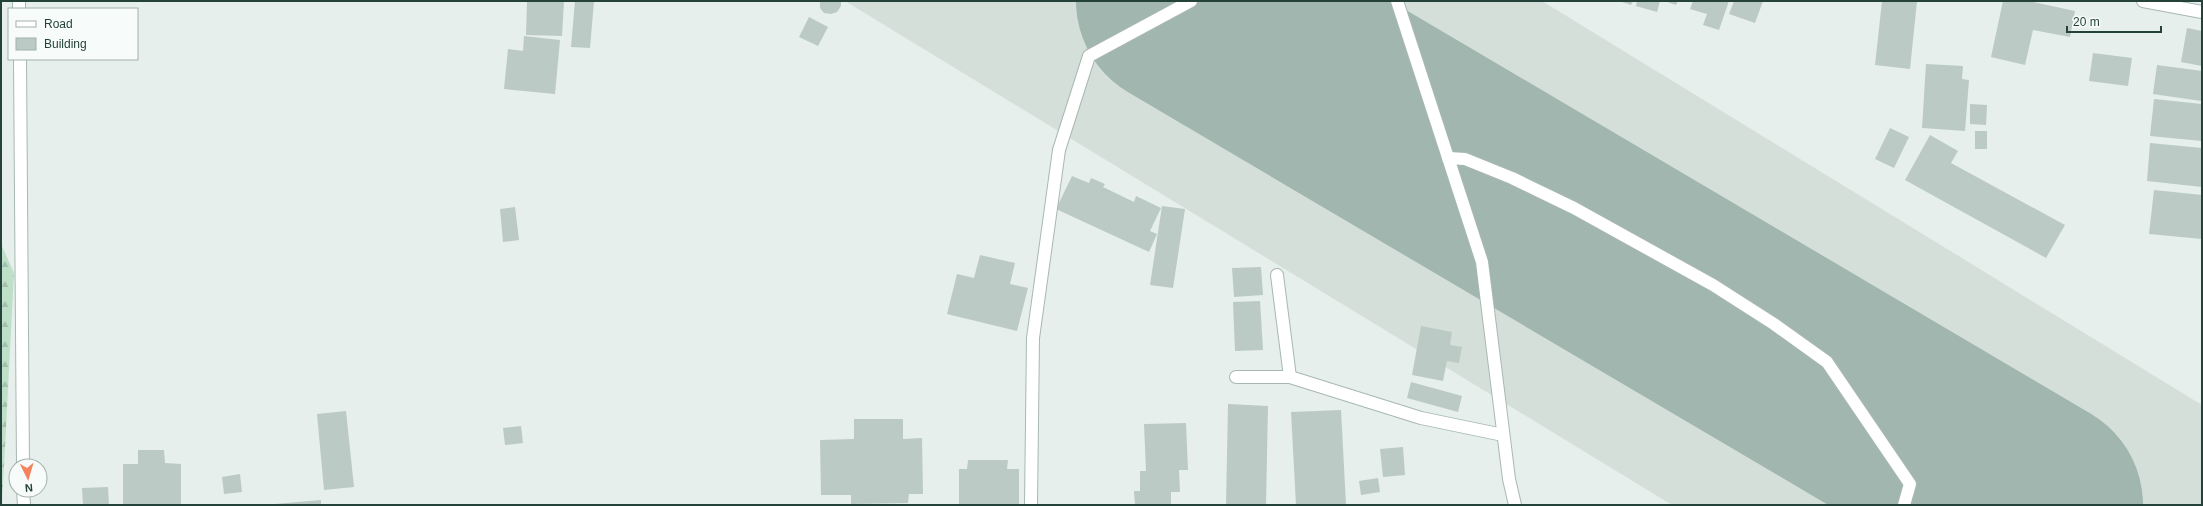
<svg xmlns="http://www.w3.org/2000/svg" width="2203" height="506" viewBox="0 0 2203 506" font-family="Arial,sans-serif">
<defs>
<pattern id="forest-firs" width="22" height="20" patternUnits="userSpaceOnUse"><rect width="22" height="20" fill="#bfe0c8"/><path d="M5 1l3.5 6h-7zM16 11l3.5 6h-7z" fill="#a4c1ad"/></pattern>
</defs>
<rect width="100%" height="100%" fill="#e6efeb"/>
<polygon fill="#d4dfda" points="845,1 1542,1 2202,405 2202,505 1672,505"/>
<polygon fill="url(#forest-firs)" points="1,244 14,273 2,505 1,505"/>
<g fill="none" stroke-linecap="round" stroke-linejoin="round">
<polyline stroke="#a2b6b0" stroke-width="212" points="1182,1 2037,505"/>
</g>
<g fill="#bbcac4">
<polygon points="527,1 564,1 562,36 526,35"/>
<polygon points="575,1 594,1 590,48 571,47"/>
<polygon points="820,1 841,1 841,6 837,12 831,14 824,13 820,8"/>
<polygon points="1619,1 1633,1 1631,5"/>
<polygon points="1637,1 1660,1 1657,12 1636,6"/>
<polygon points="1664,1 1678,1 1676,5"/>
<polygon points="1693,1 1729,1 1719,30 1703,25 1707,14 1690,9"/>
<polygon points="1734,1 1763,1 1755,23 1729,14"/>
<polygon points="1882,1 1917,1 1910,69 1875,65"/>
<polygon points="2003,1 2028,1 2075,11 2070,37 2033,30 2025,65 1991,57"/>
<polygon points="809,17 828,27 818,46 799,37"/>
<polygon points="2187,28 2202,31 2202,66 2181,62"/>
<polygon points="524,36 560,40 555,94 504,89 508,49 523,51"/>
<polygon points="2093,53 2132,58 2128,86 2089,81"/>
<polygon points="1926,64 1963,66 1962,79 1969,80 1965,131 1922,128"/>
<polygon points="2157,65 2202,71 2201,101 2153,94"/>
<polygon points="2154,99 2202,104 2202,141 2150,136"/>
<polygon points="1970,104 1987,105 1986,125 1970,124"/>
<polygon points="1890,128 1909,137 1894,168 1875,159"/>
<rect x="1975" y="131" width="12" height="18"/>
<polygon points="1930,135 1958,151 1951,163 2065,225 2046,258 1905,180"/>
<polygon points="2150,143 2202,148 2202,187 2147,181"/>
<polygon points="1072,176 1089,183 1091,178 1105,184 1103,187 1134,202 1136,196 1161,208 1150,231 1157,234 1149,252 1056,209"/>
<polygon points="2154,190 2202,195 2202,239 2149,234"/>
<polygon points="1162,206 1185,209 1173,288 1150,285"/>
<polygon points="515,207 519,240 503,242 500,209"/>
<polygon points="980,255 1015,263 1010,284 1028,288 1017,331 947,314 957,274 974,278"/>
<polygon points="1261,267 1263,295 1234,297 1232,268"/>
<polygon points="1260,301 1263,350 1235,351 1233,302"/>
<polygon points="1421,326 1452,332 1450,345 1462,347 1459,363 1447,361 1443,381 1412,375"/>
<polygon points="1411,382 1462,396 1458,412 1407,398"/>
<polygon points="1228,404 1268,406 1266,505 1226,505"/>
<polygon points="1341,410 1346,505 1296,505 1291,412"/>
<polygon points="346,411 354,487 324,490 317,414"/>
<polygon points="854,419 903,419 903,439 922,438 923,494 909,494 908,503 851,504 851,495 821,495 820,440 854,439"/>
<polygon points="1186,423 1188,470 1179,470 1180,492 1171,492 1171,505 1135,505 1134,491 1140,491 1140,471 1146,471 1144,424"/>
<polygon points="521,426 523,443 505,445 503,428"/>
<polygon points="1403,447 1405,475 1383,477 1380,449"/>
<polygon points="138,450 164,450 165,463 181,464 181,505 123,505 123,464 138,464"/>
<polygon points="968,460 1008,460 1007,469 1019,469 1019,505 959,505 959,469 967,469"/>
<polygon points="240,474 242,492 224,494 222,477"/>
<polygon points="1378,478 1380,492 1361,495 1359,481"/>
<polygon points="108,487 109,505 83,505 82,488"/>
<polygon points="321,500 321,505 275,505 275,504"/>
</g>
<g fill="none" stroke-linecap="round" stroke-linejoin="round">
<defs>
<polyline id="service" points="1277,275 1290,377"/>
<g id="minor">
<polyline points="19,1 19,9"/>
<polyline points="1397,1 1482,262 1509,479 1515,505"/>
<polyline points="2143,1 2202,12"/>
<polyline points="20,59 23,466"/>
<polyline points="1448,158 1465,159 1512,178 1574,208 1713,285 1774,324 1827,362 1910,484 1904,505"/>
<polyline points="1236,377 1290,377 1421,418 1503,435"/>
<polyline points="23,490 24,505"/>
<polyline points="1031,505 1033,338 1059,150 1089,56 1191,1"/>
</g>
</defs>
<use href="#service" stroke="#a8b8b2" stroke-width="14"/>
<use href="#minor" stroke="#a8b8b2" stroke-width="14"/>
<use href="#service" stroke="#fff" stroke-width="12"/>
<use href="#minor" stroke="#fff" stroke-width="12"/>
</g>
<rect width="2203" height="506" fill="none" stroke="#24423a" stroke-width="4"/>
<rect x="8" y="8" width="130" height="52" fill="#f7fbf9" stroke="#a3b1ad"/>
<rect x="16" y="21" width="20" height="6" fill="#ffffff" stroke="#a3b1ad"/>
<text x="44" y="28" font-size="12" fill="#24423a">Road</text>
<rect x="16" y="38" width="20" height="12" fill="#bbcac4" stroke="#a3b1ad"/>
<text x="44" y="48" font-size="12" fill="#24423a">Building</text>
<g transform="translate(28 478) rotate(175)"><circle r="19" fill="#f7fbf9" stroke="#a3b1ad"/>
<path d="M0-3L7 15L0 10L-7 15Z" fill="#f4845f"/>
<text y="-6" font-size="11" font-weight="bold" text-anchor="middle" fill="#24423a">N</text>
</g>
<path d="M2067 26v6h94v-6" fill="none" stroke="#24423a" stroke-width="2"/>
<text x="2073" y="26" font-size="12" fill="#24423a" stroke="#f7fbf9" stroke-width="3" paint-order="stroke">20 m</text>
</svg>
